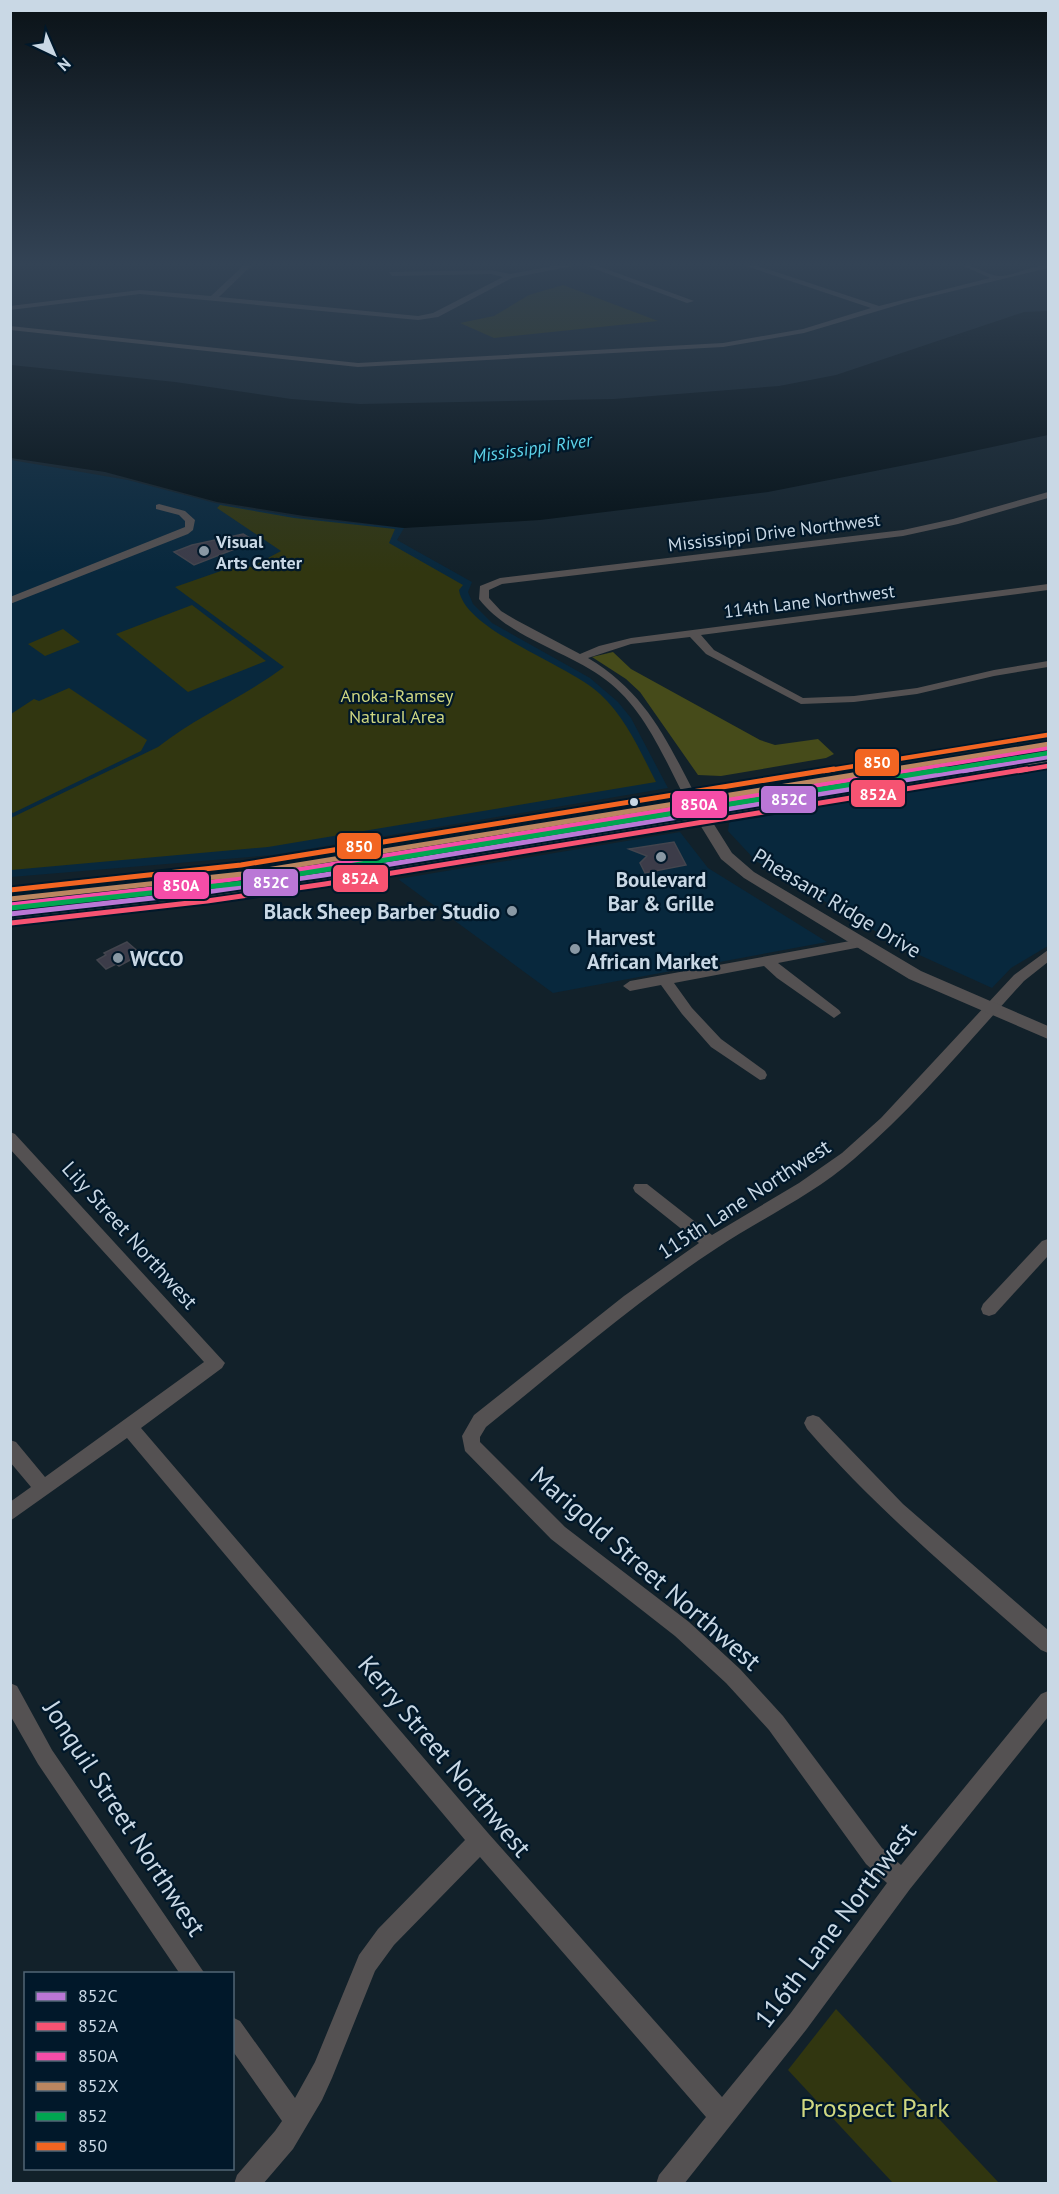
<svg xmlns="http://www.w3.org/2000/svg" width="1059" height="2194" viewBox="0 0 1059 2194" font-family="'PT Sans',sans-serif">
<rect width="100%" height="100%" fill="#12212a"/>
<g fill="#08283d">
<polygon points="11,460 128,480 215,503 304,518 404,528 397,540 472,582 468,592 473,604 492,623 590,678 618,702 631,718 668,788 273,855 11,877"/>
<polygon points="1048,768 1048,946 1011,968 992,988 904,948 756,861 728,831 729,823 737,819"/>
<polygon points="680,832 708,868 827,942 553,993 398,879"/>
</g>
<g fill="#313610">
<polygon points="563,285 658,321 494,338 460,323 494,316 529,295"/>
<path d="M 220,505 L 294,518 L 395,529 L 389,543 L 463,585 L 459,590 C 465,631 568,664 600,694 C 626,718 640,751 656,782 L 268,847 L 11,870 L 11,818 L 158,747 C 197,716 244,697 284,667 L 175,587 L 241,564 L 251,567 L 281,551 L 217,508 Z"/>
<polygon points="192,605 266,661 188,692 116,634"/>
<polygon points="63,629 80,642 45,656 28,644"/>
<polygon points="69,688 147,740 141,751 13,813 10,811 11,714 34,699 39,701"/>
<polygon points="836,2009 999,2183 893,2183 788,2070"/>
</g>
<polygon fill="#464b1a" points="613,652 631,669 760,740 775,745 818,739 834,754 826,758 721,776 698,775 640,692 626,679 592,657"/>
<polygon fill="#020e13" points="1048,311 1048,435 931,460 768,492 540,520 404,528 304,516 217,502 105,472 11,458 11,365 175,382 291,399 360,404 614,399 779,386 836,375 1024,312"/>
<g fill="#3c3c49" stroke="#43454e" stroke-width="1.5">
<polygon points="243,534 255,541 194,565 174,552 192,545"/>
<polygon points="674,842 686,865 645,873 640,863 647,856 629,849"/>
<polygon points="127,942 141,954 119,966 116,964 106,969 97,960 106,955 104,953"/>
</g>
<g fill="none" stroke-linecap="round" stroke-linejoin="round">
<g fill="#545152" fill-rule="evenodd">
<polygon points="244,265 252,265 219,297 418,316 433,313 503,277 491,274 392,276 389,272 491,270 510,274 558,265 577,265 512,278 438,317 418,320 140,294 10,310 10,306 140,290 211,296"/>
<polygon points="584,265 595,265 694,301 687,303"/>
<path d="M 743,265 L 755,265 L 879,306 L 990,278 L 962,265 C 975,265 985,274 998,276 C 1012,277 1032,265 1048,265 L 1048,268 L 908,302 L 804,333 L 723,347 L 358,367 L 10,330 L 10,326 L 358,363 L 723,343 L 803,329 L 871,308 Z"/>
<path d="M 1048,492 L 1048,498 L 958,524 L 903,536 L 502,584 L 489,590 L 489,598 L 501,611 L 516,620 L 580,654 L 599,646 L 631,638 L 1048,584 L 1048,590 L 701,635 L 714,650 L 803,698 L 854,696 L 917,688 L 994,670 L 1048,661 L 1048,667 L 994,676 L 917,694 L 854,702 L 801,704 L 706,654 L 690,637 L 631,644 L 588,658 C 648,694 668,743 699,802 L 693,806 L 687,802 C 665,760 645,709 606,680 C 568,651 509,638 479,599 L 480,586 L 500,578 L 903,530 L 953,519 Z"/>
<polygon points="159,504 185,511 195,520 193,530 188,534 10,604 10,597 185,527 185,521 179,515 156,509 156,505"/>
<polygon points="861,939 868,943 866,946 778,963 839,1010 841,1013 834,1018 777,978 764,966 674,983 692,1008 721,1039 765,1071 767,1075 765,1079 760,1080 711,1047 682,1014 661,985 630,991 623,986 630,981"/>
<path d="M 1048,950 L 1048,962 L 1024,981 C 969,1041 916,1106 854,1159 C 813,1195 762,1218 717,1248 C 636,1301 562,1366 486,1427 L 480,1437 L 480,1442 L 565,1527 L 689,1622 L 740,1669 L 783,1716 L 882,1848 L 901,1865 L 1041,1694 L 1048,1691 L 1048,1717 L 910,1889 L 806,2030 L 684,2184 L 656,2184 L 659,2175 L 706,2117 L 480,1857 L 394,1945 L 375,1971 L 332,2078 L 322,2100 L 293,2149 L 263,2184 L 234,2184 L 237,2175 L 275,2131 L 282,2121 L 232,2050 L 232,2017 L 240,2021 L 295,2098 L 315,2062 L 359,1955 L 378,1929 L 465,1840 L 127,1438 L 10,1521 L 10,1502 L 31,1487 L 10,1462 L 10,1440 L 16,1442 L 45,1477 L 204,1362 L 10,1149 L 10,1132 L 15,1134 L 225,1363 L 222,1368 L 141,1428 L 488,1833 L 722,2097 L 790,2014 L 887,1883 L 866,1864 L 769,1730 L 726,1683 L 675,1636 L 551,1539 L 465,1451 L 462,1436 L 474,1415 L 624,1296 L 699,1243 L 635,1192 L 633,1188 L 635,1184 L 647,1184 L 712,1235 L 799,1183 L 842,1153 L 881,1118 L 1014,975 Z"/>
<polygon points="1048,1239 1048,1256 995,1314 989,1316 983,1314 981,1309 983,1304 1042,1241"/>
<path d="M 813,1415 L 819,1417 L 903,1504 L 1048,1630 L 1048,1653 L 1041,1650 C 960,1579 877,1510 807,1429 L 804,1423 L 807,1417 Z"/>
<polygon points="10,1683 17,1686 52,1750 205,1974 180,1974 38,1764 10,1715"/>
</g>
<polygon fill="#545152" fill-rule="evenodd" points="693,798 698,799 732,853 754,872 921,971 1048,1026 1048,1039 909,979 744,878 721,859 686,802"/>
<polygon fill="#605c5c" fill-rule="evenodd" points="1048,752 1048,762 324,881 206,898 10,920 10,908 206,886 324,869"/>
<defs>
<polyline id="bus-1-far1" points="963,771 1048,757"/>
<polyline id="bus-1" points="10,914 206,892 324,875 972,769"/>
<polyline id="bus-2-far1" points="1018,771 1048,766"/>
<polyline id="bus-2" points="11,923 207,901 325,884 1027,769"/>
<polyline id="bus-3-far1" points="906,771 1047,748"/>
<polyline id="bus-3" points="10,905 205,883 323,866 916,769"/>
<polyline id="bus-4-far1" points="881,771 1048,744"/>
<polyline id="bus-4" points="10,899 242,874 890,769"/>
<polyline id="bus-5-far1" points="937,771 1048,753"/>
<polyline id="bus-5" points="11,908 243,883 946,769"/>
<polyline id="bus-6-far1" points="824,771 1047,735"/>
<polyline id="bus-6" points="10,890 241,865 834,769"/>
</defs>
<use href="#bus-1-far1" stroke="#01182a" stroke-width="8"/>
<use href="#bus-1" stroke="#01182a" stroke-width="9"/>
<use href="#bus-2-far1" stroke="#01182a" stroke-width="8"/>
<use href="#bus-2" stroke="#01182a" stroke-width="9"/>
<use href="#bus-3-far1" stroke="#01182a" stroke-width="8"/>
<use href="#bus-3" stroke="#01182a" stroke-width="9"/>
<use href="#bus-4-far1" stroke="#01182a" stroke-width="8"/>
<use href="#bus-4" stroke="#01182a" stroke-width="9"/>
<use href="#bus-5-far1" stroke="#01182a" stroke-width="8"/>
<use href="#bus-5" stroke="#01182a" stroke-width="9"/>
<use href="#bus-6-far1" stroke="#01182a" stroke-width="8"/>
<use href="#bus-6" stroke="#01182a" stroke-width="9"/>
<use href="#bus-1-far1" stroke="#ba77d6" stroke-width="4.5"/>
<use href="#bus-1" stroke="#ba77d6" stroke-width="5"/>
<use href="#bus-2-far1" stroke="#f65372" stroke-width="4.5"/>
<use href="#bus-2" stroke="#f65372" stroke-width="5"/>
<use href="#bus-3-far1" stroke="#f54da8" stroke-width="4.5"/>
<use href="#bus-3" stroke="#f54da8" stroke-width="5"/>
<use href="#bus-4-far1" stroke="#bb8660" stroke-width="4.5"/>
<use href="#bus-4" stroke="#bb8660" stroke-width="5"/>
<use href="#bus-5-far1" stroke="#00a651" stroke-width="4.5"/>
<use href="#bus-5" stroke="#00a651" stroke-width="5"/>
<use href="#bus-6-far1" stroke="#f26522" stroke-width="4.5"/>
<use href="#bus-6" stroke="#f26522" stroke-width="5"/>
</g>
<linearGradient id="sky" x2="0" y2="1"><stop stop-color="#0a1217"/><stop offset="0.46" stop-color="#334355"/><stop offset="1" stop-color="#334355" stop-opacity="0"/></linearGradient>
<rect width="1059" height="573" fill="url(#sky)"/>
<g fill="#8998a4" stroke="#01182a" stroke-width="2">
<circle cx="204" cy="551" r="6"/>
<circle cx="661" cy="857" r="6"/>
<circle cx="512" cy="911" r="6"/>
<circle cx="575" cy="949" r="6"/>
<circle cx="118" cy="958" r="6"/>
</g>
<circle fill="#c9d8e5" stroke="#01182a" stroke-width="2" cx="634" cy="802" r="5"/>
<g text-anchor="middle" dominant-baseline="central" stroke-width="4.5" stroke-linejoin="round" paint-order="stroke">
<g font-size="18" font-style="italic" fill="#5dd3ea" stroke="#01182a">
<text transform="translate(532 448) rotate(-8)">Mississippi River</text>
</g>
<g font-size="18" fill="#c9d8e5" stroke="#01182a">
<text transform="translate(774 532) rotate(-7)">Mississippi Drive Northwest</text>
<text transform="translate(809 601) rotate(-7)">114th Lane Northwest</text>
</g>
<g font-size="18" font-weight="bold" fill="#c9d8e5" stroke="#01182a" text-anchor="start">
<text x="216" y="541">Visual<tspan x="216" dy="21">Arts Center</tspan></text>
</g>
<g font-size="18" fill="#cfd781" stroke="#01182a">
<text x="397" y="695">Anoka-Ramsey<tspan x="397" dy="21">Natural Area</tspan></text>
</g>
<g font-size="21" font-weight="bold" fill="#c9d8e5" stroke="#01182a" text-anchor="start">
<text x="661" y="879" text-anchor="middle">Boulevard<tspan x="661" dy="24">Bar &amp; Grille</tspan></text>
<text x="500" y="911" text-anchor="end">Black Sheep Barber Studio</text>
<text x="587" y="937">Harvest<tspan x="587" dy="24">African Market</tspan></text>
<text x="130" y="958">WCCO</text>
</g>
<g font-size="21" fill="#c9d8e5" stroke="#01182a">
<text transform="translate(837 903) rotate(31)">Pheasant Ridge Drive</text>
<text transform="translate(744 1199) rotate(-33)">115th Lane Northwest</text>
<text transform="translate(130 1235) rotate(48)">Lily Street Northwest</text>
</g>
<g font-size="26" fill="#c9d8e5" stroke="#01182a">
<text transform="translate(646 1568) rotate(41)">Marigold Street Northwest</text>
<text transform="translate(445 1756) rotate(50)">Kerry Street Northwest</text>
<text transform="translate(125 1818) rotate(57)">Jonquil Street Northwest</text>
<text transform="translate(835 1925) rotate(-53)">116th Lane Northwest</text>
</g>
<g font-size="26" fill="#cfd781" stroke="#01182a">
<text x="875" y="2107">Prospect Park</text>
</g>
</g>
<g stroke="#01182a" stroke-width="2">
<rect x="854" y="748" width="46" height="29" rx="6" fill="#f26522"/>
<rect x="850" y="779" width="56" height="29" rx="6" fill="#f65372"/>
<rect x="760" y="785" width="57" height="29" rx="6" fill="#ba77d6"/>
<rect x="671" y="790" width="57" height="29" rx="6" fill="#f54da8"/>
<rect x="336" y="832" width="46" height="28" rx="6" fill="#f26522"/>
<rect x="332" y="864" width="57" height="29" rx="6" fill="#f65372"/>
<rect x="242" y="868" width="57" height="29" rx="6" fill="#ba77d6"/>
<rect x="153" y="871" width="57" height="29" rx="6" fill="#f54da8"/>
</g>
<g font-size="16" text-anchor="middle" font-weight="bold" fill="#fff">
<text x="877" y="768">850</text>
<text x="878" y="800">852A</text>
<text x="789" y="805">852C</text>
<text x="699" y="810">850A</text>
<text x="359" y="852">850</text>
<text x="360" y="884">852A</text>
<text x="271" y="888">852C</text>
<text x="181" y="891">850A</text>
</g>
<rect width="1059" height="2194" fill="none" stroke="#c9d8e5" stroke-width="24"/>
<rect x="24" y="1972" width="210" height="198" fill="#01182a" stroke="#516575" stroke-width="1.5"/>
<rect x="36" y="1992" width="30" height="9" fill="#ba77d6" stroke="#516575" stroke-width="1.5"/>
<text x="78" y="2002" font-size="18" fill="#c9d8e5">852C</text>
<rect x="36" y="2022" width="30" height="9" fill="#f65372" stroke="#516575" stroke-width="1.5"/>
<text x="78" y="2032" font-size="18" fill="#c9d8e5">852A</text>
<rect x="36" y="2052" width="30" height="9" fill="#f54da8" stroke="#516575" stroke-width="1.5"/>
<text x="78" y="2062" font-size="18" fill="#c9d8e5">850A</text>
<rect x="36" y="2082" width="30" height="9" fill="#bb8660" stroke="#516575" stroke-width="1.5"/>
<text x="78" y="2092" font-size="18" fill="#c9d8e5">852X</text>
<rect x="36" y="2112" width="30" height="9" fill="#00a651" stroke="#516575" stroke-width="1.5"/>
<text x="78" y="2122" font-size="18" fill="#c9d8e5">852</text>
<rect x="36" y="2142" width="30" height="9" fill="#f26522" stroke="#516575" stroke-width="1.5"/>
<text x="78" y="2152" font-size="18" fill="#c9d8e5">850</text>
<g transform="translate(54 54) rotate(136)" stroke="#01182a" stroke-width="4.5" paint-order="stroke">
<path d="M0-4.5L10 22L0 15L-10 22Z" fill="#c9d8e5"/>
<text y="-9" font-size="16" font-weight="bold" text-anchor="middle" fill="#c9d8e5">N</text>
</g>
</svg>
